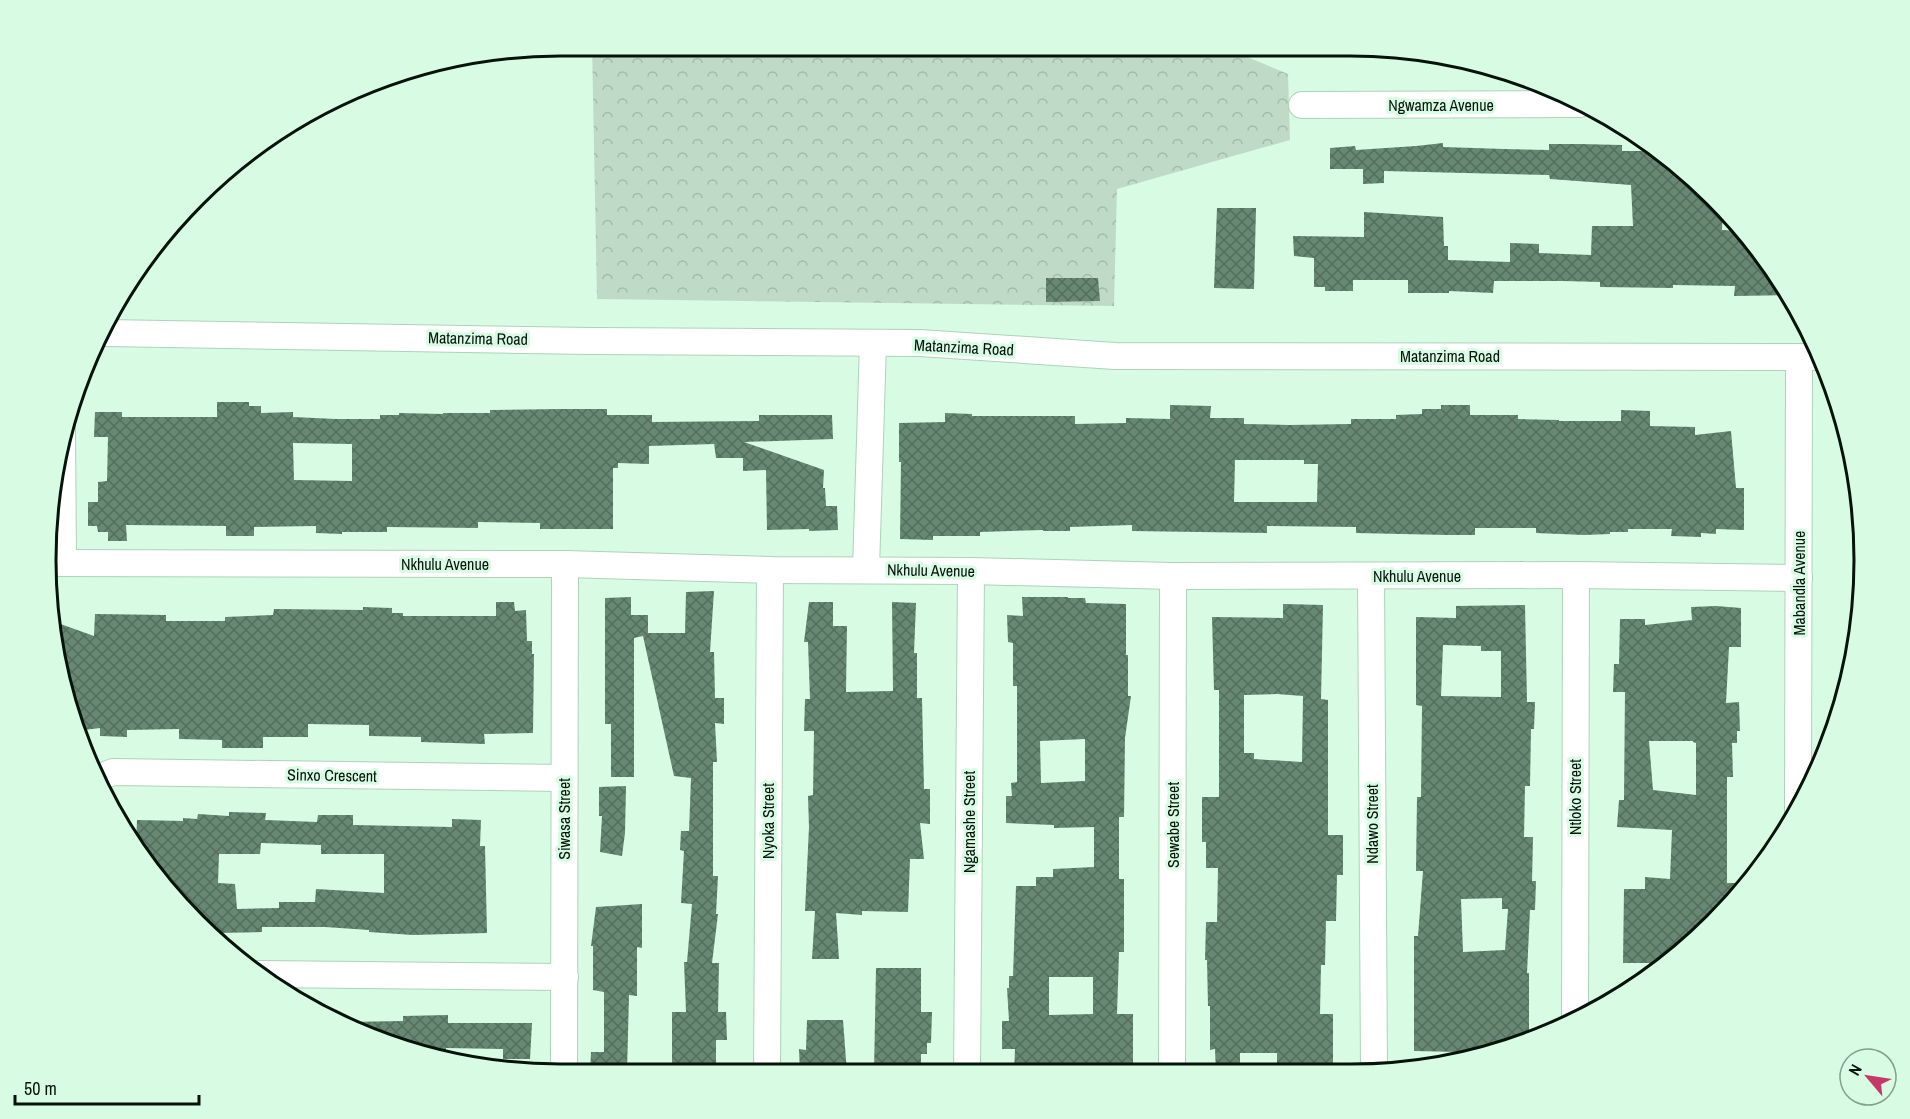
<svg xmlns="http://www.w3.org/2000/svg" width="1910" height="1119" viewBox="0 0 1910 1119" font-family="'Archivo Narrow',sans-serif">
<defs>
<pattern id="park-crowns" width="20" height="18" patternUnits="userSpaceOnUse" patternTransform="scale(1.5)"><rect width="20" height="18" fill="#bfdbc7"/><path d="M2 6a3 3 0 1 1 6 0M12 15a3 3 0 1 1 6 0" fill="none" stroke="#a3bbaa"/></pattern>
<pattern id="building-cross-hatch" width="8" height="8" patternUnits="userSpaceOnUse" patternTransform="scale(1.5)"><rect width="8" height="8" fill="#678872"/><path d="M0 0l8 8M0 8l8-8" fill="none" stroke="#536e5c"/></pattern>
</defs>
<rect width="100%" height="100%" fill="#d8fce3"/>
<polygon fill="url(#park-crowns)" points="592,45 1221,46 1288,74 1290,140 1117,189 1114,306 597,299"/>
<g fill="url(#building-cross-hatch)" fill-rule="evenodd">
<polygon points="1443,143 1443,147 1504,149 1549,150 1549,144 1580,144 1622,145 1622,151 1659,151 1701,185 1701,200 1718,200 1723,206 1722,230 1743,231 1778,273 1790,295 1734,296 1735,286 1673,285 1673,288 1600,287 1600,282 1563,281 1494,281 1493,293 1449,291 1449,293 1408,293 1408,280 1353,280 1353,291 1325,291 1325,287 1314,287 1314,258 1294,256 1293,236 1364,237 1364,212 1443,217 1444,246 1448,246 1448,260 1510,262 1510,243 1539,244 1539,253 1591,255 1592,226 1633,226 1631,185 1550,179 1549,175 1384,171 1384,183 1363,184 1363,169 1330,169 1330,148 1355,146 1356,150 1416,146"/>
<polygon points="1217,208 1256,208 1254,289 1214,288"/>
<polygon points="1046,278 1098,278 1100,301 1046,302"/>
<path d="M 217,402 L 249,402 L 249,406 L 261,406 L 261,413 L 293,412 L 293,417 L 336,419 L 380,419 L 380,415 L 399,415 L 399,413 L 443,414 L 443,413 L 490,413 L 490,410 L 562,409 L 607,409 L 607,415 L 652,415 L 652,422 L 759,421 L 759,415 L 832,415 L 833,439 L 744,442 L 824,470 L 823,488 L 825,488 L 826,506 L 837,506 L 838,530 L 809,531 L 809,529 L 767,530 L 766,470 L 743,471 L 743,458 L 716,458 L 714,443 L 714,444 L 649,446 L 649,464 L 618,463 L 618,468 L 613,468 L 613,529 L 540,529 L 540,523 L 478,522 L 478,528 L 387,527 L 387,532 L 342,532 L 342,534 L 316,533 L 316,526 L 254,527 L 254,536 L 226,536 L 226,526 L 126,525 L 127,541 L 108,541 L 108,532 L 98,532 L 97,526 L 88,526 L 88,502 L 98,502 L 98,482 L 107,481 L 108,437 L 94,437 L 95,412 L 122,412 L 122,417 L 217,417 ZM 293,443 L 352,444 L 352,481 L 294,480 Z"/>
<path d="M 1170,405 L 1211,406 L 1210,418 L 1244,418 L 1244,424 L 1289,425 L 1351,424 L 1351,419 L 1396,419 L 1396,415 L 1422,414 L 1422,409 L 1441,409 L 1441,405 L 1470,405 L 1470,415 L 1518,415 L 1518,419 L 1559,420 L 1559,421 L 1621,421 L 1621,410 L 1650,411 L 1650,426 L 1695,427 L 1695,435 L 1731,431 L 1736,488 L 1744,488 L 1744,530 L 1716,529 L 1716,534 L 1701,533 L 1701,537 L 1671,536 L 1672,529 L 1628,529 L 1628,532 L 1610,532 L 1610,534 L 1584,535 L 1536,533 L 1536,528 L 1475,528 L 1475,535 L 1447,535 L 1356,533 L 1356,527 L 1267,526 L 1267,533 L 1132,531 L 1132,525 L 1070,527 L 1070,531 L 1043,531 L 1043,530 L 980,532 L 980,536 L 933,536 L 933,540 L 900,539 L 901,462 L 899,462 L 899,423 L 945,422 L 945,413 L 972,414 L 972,416 L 1075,416 L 1075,424 L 1126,423 L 1126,418 L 1170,419 ZM 1235,460 L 1304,460 L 1304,464 L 1318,464 L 1317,502 L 1234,502 Z"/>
<polygon points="714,591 710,652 714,652 715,698 724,698 724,724 715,723 717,762 713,762 713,876 718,876 716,914 718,914 712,963 719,963 718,1012 726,1012 727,1040 716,1040 716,1073 672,1073 672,1012 686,1012 684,962 687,962 692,904 681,903 684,851 680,850 681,831 689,831 691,778 674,776 643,636 634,638 634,777 611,777 611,724 605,724 605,598 631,597 631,615 648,615 648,633 685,633 686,592"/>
<path d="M 1022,597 L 1068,597 L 1068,598 L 1085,598 L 1086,603 L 1126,604 L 1126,655 L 1128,655 L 1128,696 L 1131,696 L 1125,738 L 1124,817 L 1119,817 L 1119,879 L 1124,879 L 1124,952 L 1119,952 L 1117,1014 L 1133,1014 L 1133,1073 L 1014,1073 L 1015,1049 L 1002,1049 L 1002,1021 L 1009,1021 L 1007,988 L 1009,988 L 1009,976 L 1013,976 L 1016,886 L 1036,886 L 1036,877 L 1053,877 L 1053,869 L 1094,867 L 1094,827 L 1054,828 L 1054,825 L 1006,823 L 1006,796 L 1012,796 L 1011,783 L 1017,782 L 1017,686 L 1013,686 L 1013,643 L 1008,642 L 1007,615 L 1023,616 ZM 1085,739 L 1085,781 L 1041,783 L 1040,741 ZM 1049,977 L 1093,977 L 1093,1014 L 1049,1015 Z"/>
<polygon points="496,602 514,602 515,611 526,610 527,641 532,641 532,654 534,654 533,733 484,734 485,744 421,742 421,737 369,736 369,725 308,724 308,737 263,737 263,748 222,748 222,740 179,739 179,729 127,730 127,737 100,736 100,728 76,731 72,725 63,670 65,652 60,650 55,622 94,636 95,614 166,615 166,621 225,621 225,617 273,615 274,609 363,610 363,607 392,608 392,613 403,613 403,616 496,616"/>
<polygon points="809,602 833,602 833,626 847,626 846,692 893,691 892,602 916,603 914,653 917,653 917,698 922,698 924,789 930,789 930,824 920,823 924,859 910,859 908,912 862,911 862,915 836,913 839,959 812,959 815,911 805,911 809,827 808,796 813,795 814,731 804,731 805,699 810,699 808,642 804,642"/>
<path d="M 1283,604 L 1323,605 L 1321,699 L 1328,700 L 1328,835 L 1343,835 L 1343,875 L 1337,875 L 1336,921 L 1326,921 L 1325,965 L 1321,965 L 1320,1014 L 1333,1014 L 1333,1073 L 1277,1073 L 1277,1053 L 1240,1053 L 1240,1073 L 1216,1073 L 1215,1049 L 1210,1050 L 1210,1006 L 1208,1006 L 1207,960 L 1205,960 L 1206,922 L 1217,922 L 1218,868 L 1206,868 L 1206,842 L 1202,842 L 1202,797 L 1219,797 L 1219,690 L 1214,690 L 1212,617 L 1283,618 ZM 1277,694 L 1303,696 L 1302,762 L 1254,759 L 1254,753 L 1244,753 L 1244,695 Z"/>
<path d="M 1525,605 L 1527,702 L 1535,702 L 1534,729 L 1531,729 L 1530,786 L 1525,786 L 1524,837 L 1533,837 L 1532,881 L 1536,881 L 1535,910 L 1530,910 L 1527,973 L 1529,973 L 1529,1041 L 1516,1047 L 1500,1050 L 1482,1050 L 1482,1054 L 1460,1054 L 1460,1052 L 1414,1051 L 1414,936 L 1418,936 L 1423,871 L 1416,871 L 1417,797 L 1421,797 L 1422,706 L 1416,705 L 1416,617 L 1456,618 L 1456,606 ZM 1443,645 L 1481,646 L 1481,651 L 1501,651 L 1501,697 L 1441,696 ZM 1502,898 L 1502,909 L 1508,909 L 1505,950 L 1463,952 L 1461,899 Z"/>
<path d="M 1716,606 L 1741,608 L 1741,647 L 1729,647 L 1726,703 L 1739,702 L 1740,731 L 1737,731 L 1737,743 L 1732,743 L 1733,777 L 1727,777 L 1727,883 L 1747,883 L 1714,924 L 1649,973 L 1649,963 L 1623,963 L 1624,889 L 1645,889 L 1645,877 L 1670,879 L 1672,830 L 1617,827 L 1619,800 L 1624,800 L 1625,692 L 1613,692 L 1614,664 L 1619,664 L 1620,619 L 1645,619 L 1645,625 L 1692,620 L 1691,607 ZM 1649,741 L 1693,741 L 1693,742 L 1696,743 L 1696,795 L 1653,790 Z"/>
<polygon points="626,786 625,833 622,856 600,852 602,816 599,816 599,787"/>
<path d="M 229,812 L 266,813 L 265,820 L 317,822 L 318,815 L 353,815 L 353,825 L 452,827 L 452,819 L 481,820 L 480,846 L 485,846 L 487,933 L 413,935 L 369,932 L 369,930 L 325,927 L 262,927 L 262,932 L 215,933 L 152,873 L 136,845 L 137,820 L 183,821 L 183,818 L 197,819 L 198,814 L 229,816 ZM 261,843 L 321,845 L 321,854 L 384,854 L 384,893 L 316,889 L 315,902 L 279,902 L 279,908 L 237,909 L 235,884 L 218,883 L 219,854 L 260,854 Z"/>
<polygon points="642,904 642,948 637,947 637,996 629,995 627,1073 590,1073 591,1052 604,1052 604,992 593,990 593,946 591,946 596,907"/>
<polygon points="876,968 921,968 921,1012 932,1012 931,1043 927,1043 927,1054 921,1054 921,1073 874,1073"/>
<polygon points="448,1015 448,1023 532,1023 530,1059 503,1059 503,1049 446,1048 446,1057 394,1047 343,1022 403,1021 403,1016"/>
<polygon points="807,1020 843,1020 847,1073 800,1073 799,1049 806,1050"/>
</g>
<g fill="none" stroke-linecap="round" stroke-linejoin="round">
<defs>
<g id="minor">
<polyline points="1302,105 1580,104"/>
<polyline points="105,333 591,341 920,343 1115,356 1823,357"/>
<polyline points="62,427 63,563"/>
<polyline points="45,563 565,564 770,570 971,571 1173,576 1576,575 1799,578"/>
<polyline points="866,569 873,343"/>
<polyline points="1371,576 1374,1073"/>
<polyline points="100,777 113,772 564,778"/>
<polyline points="1798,809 1799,357"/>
<polyline points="260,974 565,977"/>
<polyline points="1575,1020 1576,575"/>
<polyline points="564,1073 565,564"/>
<polyline points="767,1073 770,570"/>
<polyline points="967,1073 971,571"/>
<polyline points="1172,1073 1173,576"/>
</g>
</defs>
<use href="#minor" stroke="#afd1b9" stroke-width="28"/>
<use href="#minor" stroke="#fff" stroke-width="26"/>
</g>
<g text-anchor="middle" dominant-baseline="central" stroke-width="6" stroke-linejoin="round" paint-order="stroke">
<g font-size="16" fill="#06130b" stroke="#d8fce3">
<text x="1441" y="105">Ngwamza Avenue</text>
<text transform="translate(478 338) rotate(1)">Matanzima Road</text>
<text transform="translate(964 347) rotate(3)">Matanzima Road</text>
<text x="1450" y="356">Matanzima Road</text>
<text x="445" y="564">Nkhulu Avenue</text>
<text transform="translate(931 570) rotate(1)">Nkhulu Avenue</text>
<text x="1417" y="576">Nkhulu Avenue</text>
<text transform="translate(1799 583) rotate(-90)">Mabandla Avenue</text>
<text transform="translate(332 775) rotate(1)">Sinxo Crescent</text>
<text transform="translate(1575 797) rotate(-90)">Ntloko Street</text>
<text transform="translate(564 819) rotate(-90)">Siwasa Street</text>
<text transform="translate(768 821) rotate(-90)">Nyoka Street</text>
<text transform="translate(969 822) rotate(-90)">Ngamashe Street</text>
<text transform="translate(1372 824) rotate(-90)">Ndawo Street</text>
<text transform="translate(1173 825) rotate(-90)">Sewabe Street</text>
</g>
</g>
<path d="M0 0H1910V1119H0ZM560 56H1350A504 504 0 0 1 1854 560V560A504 504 0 0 1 1350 1064H560A504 504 0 0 1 56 560V560A504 504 0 0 1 560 56Z" fill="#d8fce3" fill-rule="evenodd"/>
<path fill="none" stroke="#06130b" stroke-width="3" d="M560 56H1350A504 504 0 0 1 1854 560V560A504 504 0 0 1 1350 1064H560A504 504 0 0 1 56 560V560A504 504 0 0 1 560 56Z"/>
<g transform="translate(1868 1077) rotate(299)"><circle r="28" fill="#d8fce3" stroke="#849f8d" stroke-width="1.5"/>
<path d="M0-4.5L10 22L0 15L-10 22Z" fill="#c53867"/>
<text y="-9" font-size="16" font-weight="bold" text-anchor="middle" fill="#06130b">N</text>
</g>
<path d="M15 1095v9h184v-9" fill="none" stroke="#06130b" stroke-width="3"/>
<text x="24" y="1095" font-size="18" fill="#06130b" stroke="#d8fce3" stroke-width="4.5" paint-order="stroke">50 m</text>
</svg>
